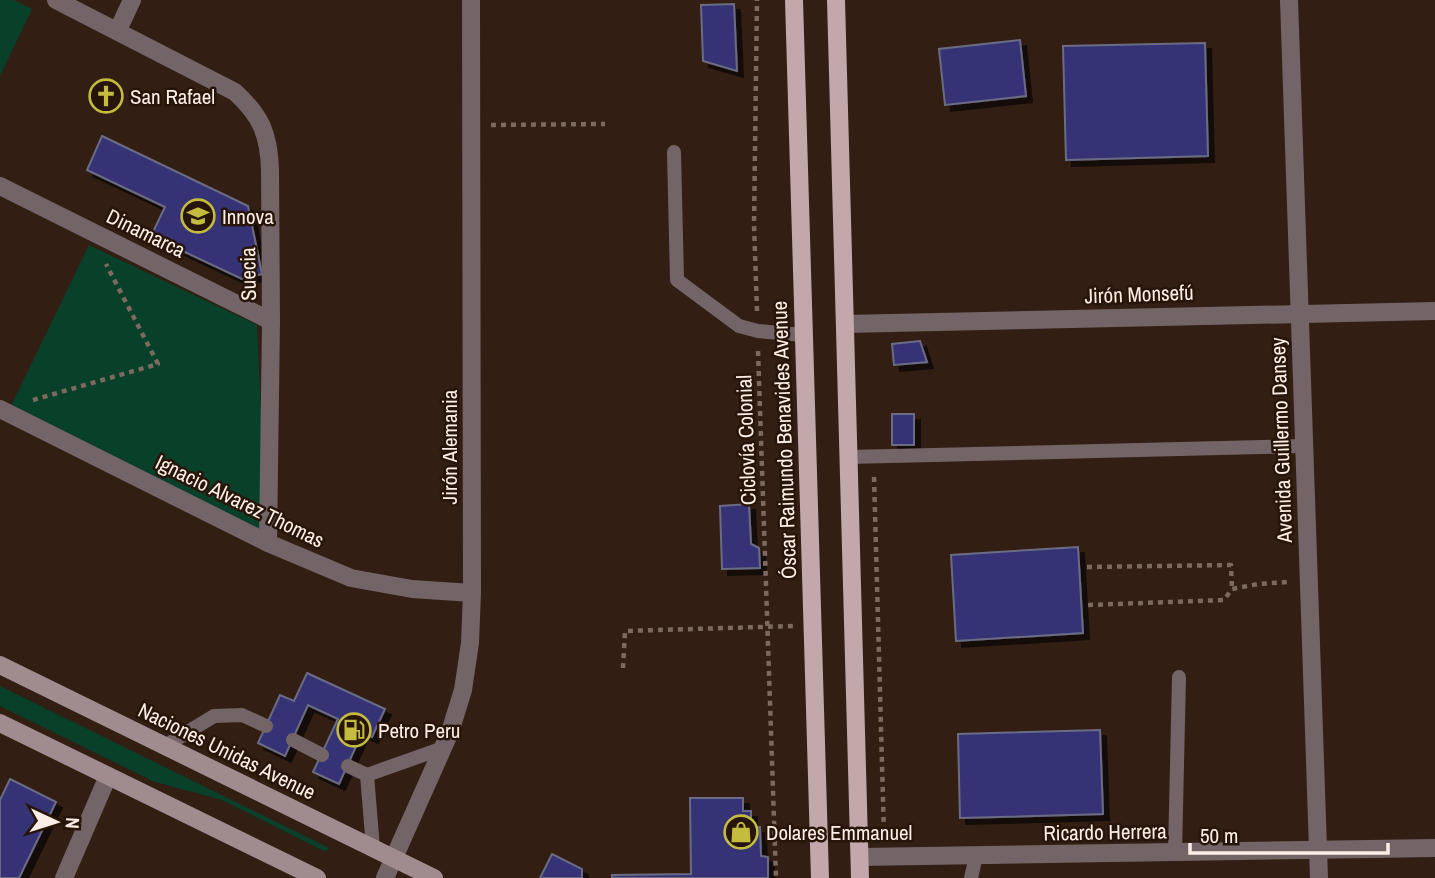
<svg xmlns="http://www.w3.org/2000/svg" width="1435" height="878" viewBox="0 0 1435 878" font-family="'Archivo Narrow',sans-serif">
<defs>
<filter id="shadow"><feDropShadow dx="6" dy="6" stdDeviation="0" flood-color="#0009"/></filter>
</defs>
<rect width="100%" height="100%" fill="#321e13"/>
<g fill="#08402a">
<polygon points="0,0 14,0 32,9 0,76"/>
<polygon points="89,245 257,325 267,540 8,412"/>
<polygon points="0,686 329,848 328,850 324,851 222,800 155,782 0,706"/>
</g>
<g fill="#363075" stroke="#6b6c84" stroke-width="2" filter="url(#shadow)">
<polygon points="734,4 737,71 703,61 701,5"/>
<polygon points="1020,40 1026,96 945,105 939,49"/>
<polygon points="1205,43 1208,156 1066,160 1063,46"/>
<polygon points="102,136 248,206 262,274 242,279 151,236 165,207 87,170"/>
<polygon points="920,341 927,362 894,365 892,344"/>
<rect x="892" y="414" width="22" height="31"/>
<polygon points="749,504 751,544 759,548 760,568 722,569 720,506"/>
<polygon points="1078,547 1083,633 956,641 951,555"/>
<polygon points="307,673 385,709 372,737 362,733 339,784 313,772 338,719 308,705 285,756 258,743 280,695 294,701"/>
<polygon points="1100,730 1103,814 960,818 958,734"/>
<polygon points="10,779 56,802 19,878 0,878 0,800"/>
<polygon points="690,798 743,798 743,811 751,811 751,828 760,827 761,856 768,857 768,878 612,878 612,875 691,874"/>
<polygon points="552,854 582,869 582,878 540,878"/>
</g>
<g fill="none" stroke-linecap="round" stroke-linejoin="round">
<g stroke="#7c6a60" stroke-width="4.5" stroke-dasharray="5 5" stroke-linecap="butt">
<polyline points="491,125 605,124"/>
<polyline points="757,311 754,224 757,0"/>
<polyline points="758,351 776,878"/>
<polyline points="33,400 158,364 106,264"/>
<polyline points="874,477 884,835"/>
<polyline points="1087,567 1231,565 1232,589"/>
<polyline points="1088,605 1224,600 1232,589 1258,584 1288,582"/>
<polyline points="623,668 625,631 793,626"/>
</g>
<g stroke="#736567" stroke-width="14">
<polyline points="674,152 677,280 739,326 758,331 803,335"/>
<polyline points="848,457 1305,446"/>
<polyline points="293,740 322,755"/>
<polyline points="165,746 214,716 242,715 266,726"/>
<polyline points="348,766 367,775 443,748"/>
<polyline points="367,775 373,848"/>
<polyline points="1175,853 1179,677"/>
<polyline points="971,878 976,856"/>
</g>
<polyline stroke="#736567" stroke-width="18" points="64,878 108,776"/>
<g stroke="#736567" stroke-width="18">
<path d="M 56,0 L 235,92 C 261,116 269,134 270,170 L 271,321 L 268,543"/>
<polyline points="1289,0 1319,878"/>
<polyline points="118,30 132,0"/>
<polyline points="0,186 271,321"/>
<polyline points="845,324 1435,311"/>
<polyline points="0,409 268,543 351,578 412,589 472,593"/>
<polyline points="860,857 1435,848"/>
<polyline points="385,878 450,732 463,690 470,643 472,593 471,0"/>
</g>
<g stroke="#a08b8e" stroke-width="18">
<polyline points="0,665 434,878"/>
<polyline points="0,723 317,878"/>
</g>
<g stroke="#c2a8ab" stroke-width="18">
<polyline points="794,0 820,878"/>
<polyline points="836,0 860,878"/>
</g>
</g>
<defs>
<symbol id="church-ring" viewBox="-11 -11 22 22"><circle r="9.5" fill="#281509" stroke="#c4bc3e" stroke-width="1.5"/><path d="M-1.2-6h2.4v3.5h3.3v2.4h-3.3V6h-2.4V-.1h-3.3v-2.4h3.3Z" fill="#c4bc3e"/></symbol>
<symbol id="school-ring" viewBox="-11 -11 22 22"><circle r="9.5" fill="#281509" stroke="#c4bc3e" stroke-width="1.5"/><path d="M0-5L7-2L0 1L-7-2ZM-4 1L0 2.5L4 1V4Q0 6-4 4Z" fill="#c4bc3e"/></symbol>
<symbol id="fuel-ring" viewBox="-11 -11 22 22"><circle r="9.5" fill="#281509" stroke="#c4bc3e" stroke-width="1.5"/><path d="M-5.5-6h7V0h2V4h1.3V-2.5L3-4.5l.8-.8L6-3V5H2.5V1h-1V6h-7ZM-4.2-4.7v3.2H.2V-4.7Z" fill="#c4bc3e"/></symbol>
<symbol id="shop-ring" viewBox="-11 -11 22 22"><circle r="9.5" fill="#281509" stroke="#c4bc3e" stroke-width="1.5"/><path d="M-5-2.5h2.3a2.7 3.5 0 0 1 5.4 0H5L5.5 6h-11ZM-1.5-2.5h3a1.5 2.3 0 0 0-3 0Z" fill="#c4bc3e"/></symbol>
</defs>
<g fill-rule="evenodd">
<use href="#church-ring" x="87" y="77" width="38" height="38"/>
<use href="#school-ring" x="179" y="197" width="38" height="38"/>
<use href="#fuel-ring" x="335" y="711" width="38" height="38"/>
<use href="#shop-ring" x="722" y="813" width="38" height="38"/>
</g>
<g text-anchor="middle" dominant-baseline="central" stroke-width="5" stroke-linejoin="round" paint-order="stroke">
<g font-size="21" fill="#fceee6" stroke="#281509" text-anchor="start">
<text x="130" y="96">San Rafael</text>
<text x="222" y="216">Innova</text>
<text x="378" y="730">Petro Peru</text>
<text x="766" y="832">Dolares Emmanuel</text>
</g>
<g font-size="21" fill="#fceee6" stroke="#281509">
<text transform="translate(146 233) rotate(26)">Dinamarca</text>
<text transform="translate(248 274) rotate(-91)">Suecia</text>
<text transform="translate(1139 294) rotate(-2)">Jirón Monsefú</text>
<text transform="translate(746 440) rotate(-92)">Ciclovía Colonial</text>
<text transform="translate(784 440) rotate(-92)">Óscar Raimundo Benavides Avenue</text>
<text transform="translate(1281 440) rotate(-92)">Avenida Guillermo Dansey</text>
<text transform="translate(449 447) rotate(-90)">Jirón Alemania</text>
<text transform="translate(240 501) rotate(26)">Ignacio Alvarez Thomas</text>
<text transform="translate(227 751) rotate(26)">Naciones Unidas Avenue</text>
<text transform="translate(1105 832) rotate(-1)">Ricardo Herrera</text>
</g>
</g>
<g transform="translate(56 822) rotate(94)" stroke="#281509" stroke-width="5" paint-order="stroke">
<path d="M0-5L12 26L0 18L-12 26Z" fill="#fceee6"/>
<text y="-10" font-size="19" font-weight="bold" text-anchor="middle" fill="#fceee6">N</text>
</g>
<path d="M1190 843v10h198v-10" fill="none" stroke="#fceee6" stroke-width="3.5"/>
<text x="1200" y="843" font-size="21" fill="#fceee6" stroke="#281509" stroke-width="5" paint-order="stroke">50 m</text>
</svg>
